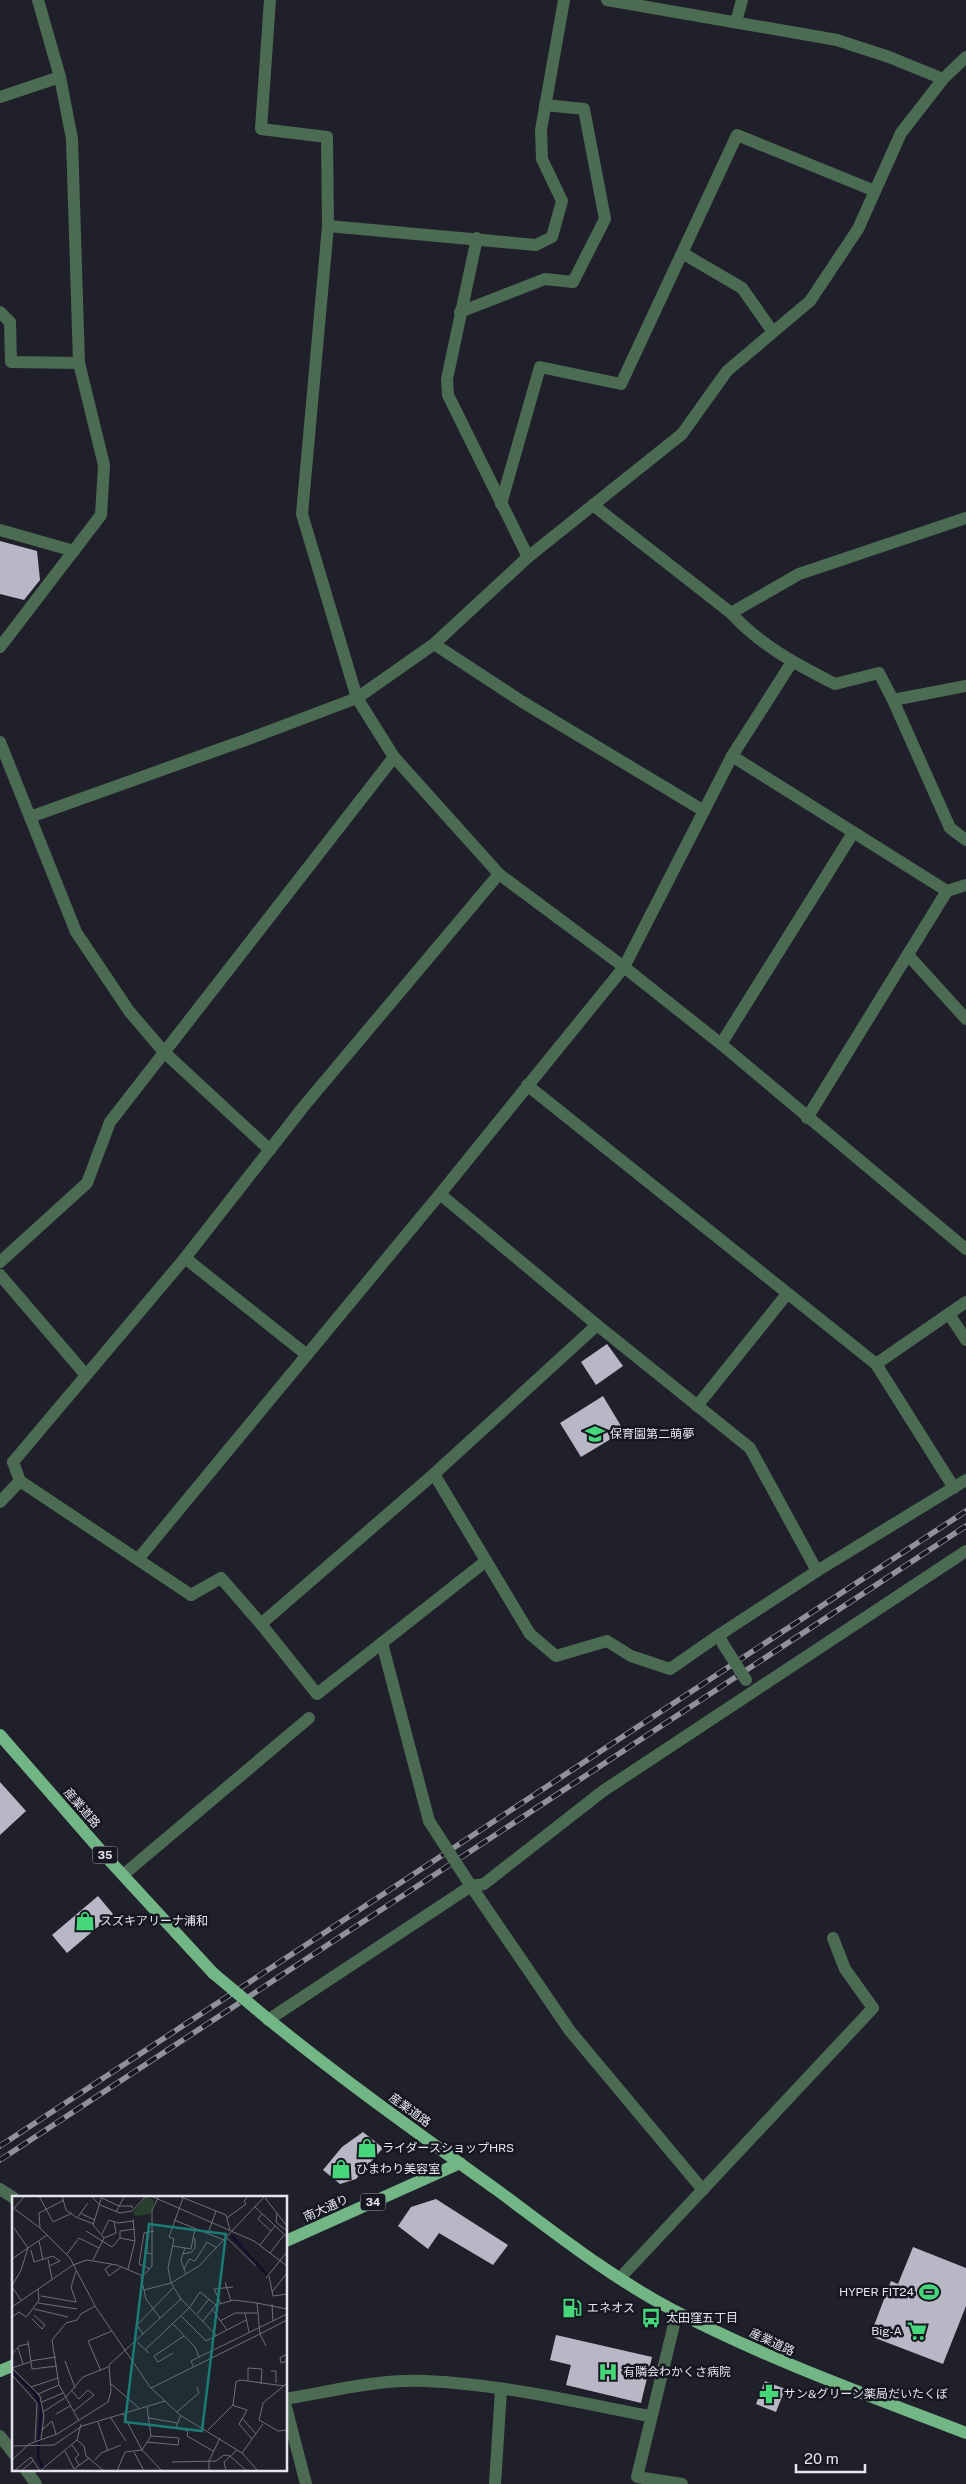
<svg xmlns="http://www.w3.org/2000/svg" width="966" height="2484" viewBox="0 0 966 2484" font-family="'Public Sans','Noto Sans JP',sans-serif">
<rect width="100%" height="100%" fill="#20202b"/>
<g fill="#b7b7c6">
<polygon points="0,541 37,551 40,580 24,600 0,594"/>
<polygon points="607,1344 623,1366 596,1385 581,1362"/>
<polygon points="603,1396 624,1431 581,1457 560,1423"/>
<polygon points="0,1782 26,1811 0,1835"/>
<polygon points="98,1896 113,1914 67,1953 52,1935"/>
<polygon points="363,2132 383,2148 356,2179 340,2184 323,2170 342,2147"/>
<polygon points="436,2199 508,2245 493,2265 439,2233 428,2249 398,2226 411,2207"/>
<polygon points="913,2247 966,2268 966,2306 943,2364 870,2336 891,2281 898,2284"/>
<polygon points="556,2335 652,2357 641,2403 566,2385 571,2365 550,2360"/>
<polygon points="765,2381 785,2389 776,2412 756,2404"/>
</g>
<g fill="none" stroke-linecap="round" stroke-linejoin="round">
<g stroke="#4c6b53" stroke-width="12">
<path d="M 593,505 L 731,613 C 761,646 796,664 835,684 L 879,673 L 893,700"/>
<polyline points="731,613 799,574 966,518"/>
<polyline points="434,644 521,701 704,811"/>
<polyline points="732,756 792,662"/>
<polyline points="191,1595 221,1578 261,1624"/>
<polyline points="530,1634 556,1656 607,1641 631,1656 670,1669 719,1635"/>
<polyline points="382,1643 429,1821"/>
<polyline points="123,1875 309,1718"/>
<polyline points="471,1886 570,2031 703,2190"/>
</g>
<g stroke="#4c6b53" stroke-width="12">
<polyline points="270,0 261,129 327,137 328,226 302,514 357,698 394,757 499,874 624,967 721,1044 966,1249"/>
<polyline points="607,0 837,40 889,57 943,79"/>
<polyline points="736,22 742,0"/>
<polyline points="0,97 60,77"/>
<polyline points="328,226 536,245 552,237 562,201 542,159 541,130 564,0"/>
<polyline points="477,238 447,379 448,395 528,557"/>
<polyline points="684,254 742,288 773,332"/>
<polyline points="0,312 10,322 11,362 79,363"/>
<polyline points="460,312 545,279 573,282 605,219 584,109 545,105"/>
<polyline points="501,504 540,367 621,384 737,135 875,191"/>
<polyline points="0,530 74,551"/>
<polyline points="0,647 101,515 104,465 79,363 72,139 60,77 38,0"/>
<polyline points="966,686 893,700 950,828 966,840"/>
<polyline points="0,742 76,932 129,1011 164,1052 270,1150"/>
<polyline points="30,817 251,738 357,698 434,644 528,557 682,434 727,371 810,301 858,229 901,133 943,79 966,57"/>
<polyline points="908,955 966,1019"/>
<polyline points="721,1044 853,833"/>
<polyline points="527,1085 876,1364 966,1302"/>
<polyline points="807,1118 947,891"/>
<polyline points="440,1194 597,1325 750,1448 817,1571"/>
<polyline points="185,1258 307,1355"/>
<polyline points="0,1262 87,1183 110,1122 394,757"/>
<polyline points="0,1275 85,1374"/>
<polyline points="949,1314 966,1340"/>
<polyline points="876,1364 954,1488"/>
<polyline points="697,1406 787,1294"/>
<polyline points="434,1474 530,1634"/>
<polyline points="20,1481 191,1595"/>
<polyline points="0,1502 20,1481 13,1462"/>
<polyline points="139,1558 440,1194 624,967 732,756 947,891 966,885"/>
<polyline points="486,1561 317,1694 261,1624 434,1474 597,1325"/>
<polyline points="723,1644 719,1635 817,1571 966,1480"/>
<polyline points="268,2020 471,1886 484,1884 603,1791 966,1551"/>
<polyline points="0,2189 14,2198"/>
<polyline points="620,2278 873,2008 845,1969 833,1938"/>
<polyline points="677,2312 637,2477 682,2484"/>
<path d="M 286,2399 C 332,2391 379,2379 425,2381 C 501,2384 576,2402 650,2416"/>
<polyline points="286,2407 306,2484"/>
<polyline points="0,2436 14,2454"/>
<polyline points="26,2470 36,2484"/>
<polyline points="495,2484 501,2390"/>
</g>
<polyline stroke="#4c6b53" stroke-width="12" points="13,1462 185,1258 304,1106 499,874"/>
<g stroke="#73b685" stroke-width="12">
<polyline points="0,1735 109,1860 213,1973"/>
<path d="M 256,2009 C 333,2073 415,2131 497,2190 C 554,2232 610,2277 673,2310 C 767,2359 867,2395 966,2433"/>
<polyline points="286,2241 460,2163"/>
<polyline points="0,2371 14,2365"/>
</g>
<defs>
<g id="rail">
<polyline points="0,2146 966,1511"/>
<polyline points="0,2160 966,1526"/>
</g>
</defs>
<use href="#rail" stroke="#909199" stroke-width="5.5"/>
<use href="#rail" stroke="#171721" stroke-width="4" stroke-dasharray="11" stroke-linecap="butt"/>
<polyline stroke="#4c6b53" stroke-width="12" points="429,1821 471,1886"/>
<polyline stroke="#4c6b53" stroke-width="12" points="723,1644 746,1680"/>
<polyline stroke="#73b685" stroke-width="12" points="213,1973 256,2009"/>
</g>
<defs>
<symbol id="school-bare" viewBox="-9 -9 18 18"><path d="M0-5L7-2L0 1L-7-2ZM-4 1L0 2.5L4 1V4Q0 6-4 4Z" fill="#45d77a" stroke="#171721" stroke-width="2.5" paint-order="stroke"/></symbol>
<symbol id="shop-bare" viewBox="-9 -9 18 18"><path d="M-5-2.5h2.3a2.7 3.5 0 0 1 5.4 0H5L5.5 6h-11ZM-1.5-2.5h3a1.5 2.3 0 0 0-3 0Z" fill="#45d77a" stroke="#171721" stroke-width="2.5" paint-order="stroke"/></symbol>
<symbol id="stadium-bare" viewBox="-9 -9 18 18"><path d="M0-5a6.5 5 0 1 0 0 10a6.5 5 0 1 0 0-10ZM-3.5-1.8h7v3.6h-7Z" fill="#45d77a" stroke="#171721" stroke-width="2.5" paint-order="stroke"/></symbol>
<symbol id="fuel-bare" viewBox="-9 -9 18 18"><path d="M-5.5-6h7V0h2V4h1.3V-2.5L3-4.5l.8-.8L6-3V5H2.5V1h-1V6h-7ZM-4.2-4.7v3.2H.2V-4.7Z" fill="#45d77a" stroke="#171721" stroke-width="2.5" paint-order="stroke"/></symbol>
<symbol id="bus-bare" viewBox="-9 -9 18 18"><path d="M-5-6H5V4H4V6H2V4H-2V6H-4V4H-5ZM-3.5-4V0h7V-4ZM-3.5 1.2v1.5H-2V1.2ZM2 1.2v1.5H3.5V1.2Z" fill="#45d77a" stroke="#171721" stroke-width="2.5" paint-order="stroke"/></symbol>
<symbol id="supermarket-bare" viewBox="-9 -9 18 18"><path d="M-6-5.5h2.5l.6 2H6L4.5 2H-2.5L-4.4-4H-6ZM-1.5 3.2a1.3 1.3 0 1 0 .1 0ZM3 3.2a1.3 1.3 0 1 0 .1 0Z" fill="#45d77a" stroke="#171721" stroke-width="2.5" paint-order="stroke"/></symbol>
<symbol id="hospital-bare" viewBox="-9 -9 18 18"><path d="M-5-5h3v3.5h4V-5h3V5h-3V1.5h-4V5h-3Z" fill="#45d77a" stroke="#171721" stroke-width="2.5" paint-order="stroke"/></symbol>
<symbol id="pharmacy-bare" viewBox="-9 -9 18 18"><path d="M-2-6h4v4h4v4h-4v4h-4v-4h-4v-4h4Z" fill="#45d77a" stroke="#171721" stroke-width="2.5" paint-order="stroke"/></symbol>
</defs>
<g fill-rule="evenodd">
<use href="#school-bare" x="581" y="1420" width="28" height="28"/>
<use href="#shop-bare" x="71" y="1907" width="28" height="28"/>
<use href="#shop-bare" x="353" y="2134" width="28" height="28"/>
<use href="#shop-bare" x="327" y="2155" width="28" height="28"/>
<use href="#stadium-bare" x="915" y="2278" width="28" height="28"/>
<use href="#fuel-bare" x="558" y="2294" width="28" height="28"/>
<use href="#bus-bare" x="637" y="2304" width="28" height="28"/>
<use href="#supermarket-bare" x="903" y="2317" width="28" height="28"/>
<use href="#hospital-bare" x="594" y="2358" width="28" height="28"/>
<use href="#pharmacy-bare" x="755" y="2380" width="28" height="28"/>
</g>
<g text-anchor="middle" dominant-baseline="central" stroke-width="5" stroke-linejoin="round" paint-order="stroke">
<g fill="#171721" stroke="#a7a8b0" stroke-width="1">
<rect x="92.5" y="1846.5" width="25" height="17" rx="4"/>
<rect x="360.5" y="2193.5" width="25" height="17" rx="4"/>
</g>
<g font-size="11" font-weight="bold" fill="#e5e6ed">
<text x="105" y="1855">35</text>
<text x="373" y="2202">34</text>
</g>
<g font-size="12" fill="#e5e6ed" stroke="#171721" text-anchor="start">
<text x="610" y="1434">保育園第二萌夢</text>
<text x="100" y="1921">スズキアリーナ浦和</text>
<text x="382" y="2148">ライダースショップHRS</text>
<text x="356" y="2169">ひまわり美容室</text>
<text x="914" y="2292" text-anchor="end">HYPER FIT24</text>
<text x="587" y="2308">エネオス</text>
<text x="666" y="2318">太田窪五丁目</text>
<text x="902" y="2331" text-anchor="end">Big-A</text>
<text x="623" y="2372">有隣会わかくさ病院</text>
<text x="784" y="2394">サン&amp;グリーン薬局だいたくぼ</text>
</g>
<g font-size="12" fill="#e5e6ed" stroke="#171721">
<text transform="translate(82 1808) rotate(49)">産業道路</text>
<text transform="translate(410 2110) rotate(36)">産業道路</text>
<text transform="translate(326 2208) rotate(-24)">南大通り</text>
<text transform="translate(772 2342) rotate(25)">産業道路</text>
</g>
</g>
<g transform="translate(12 2196)">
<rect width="275" height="275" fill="#20202b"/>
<path d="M 135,0 L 142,5 L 139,18 L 123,20 L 121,16 Z" fill="#29402f"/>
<path fill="none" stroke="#110e2b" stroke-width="2.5" d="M 219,39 L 255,79M 0,176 L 22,196 L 29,211 L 26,261 L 32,275"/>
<path fill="none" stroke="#6f6f79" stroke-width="1" d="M 27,0 L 41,26 L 60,17M 50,0 L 54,14 L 65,22 L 76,7M 79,0 L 88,9 L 108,17 L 120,15 L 134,0M 139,0 L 242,45 L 275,70M 167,0 L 214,19 L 218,34M 90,2 L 107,10 L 120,10 L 120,12M 171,2 L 157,41 L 162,43 L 156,72 L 159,87 L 169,103 L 205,140M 253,2 L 275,30M 242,10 L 275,41M 0,11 L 28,32 L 58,62 L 83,110 L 138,191 L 168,219 L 230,257 L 246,275M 2,12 L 13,0M 104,16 L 112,1 L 116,0M 68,17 L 83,24M 265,17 L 264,26 L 275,35M 250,18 L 246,23 L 259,35M 66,22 L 82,28M 215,22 L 234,8 L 232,5 L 236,0M 162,24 L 212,44M 28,32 L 27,17 L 52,4M 74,35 L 100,51 L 108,42 L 108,35 L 123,33M 135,36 L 135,57 L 140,58M 196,37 L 204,15M 90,38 L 97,24 L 106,27 L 121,25M 92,42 L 104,37 L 102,26M 108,42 L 123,45M 215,42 L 244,70M 27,45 L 31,64M 248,49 L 263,30M 161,50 L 179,53 L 183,33M 173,52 L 169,64 L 174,78M 19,54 L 22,66 L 41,60 L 48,65 L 37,70M 258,57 L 272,39M 55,58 L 67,42 L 87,52M 171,58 L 180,56 L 183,52 L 183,43 L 180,42M 0,63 L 35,39M 36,63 L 40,83M 81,64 L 92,42 L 81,29 L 90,0M 100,68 L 93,73 L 97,80 L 109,71M 116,73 L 123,45 L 121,23M 138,73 L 127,68 L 132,37 L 142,35M 172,73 L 177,63 L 183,65 L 195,46 L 205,52M 257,80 L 261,100 L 275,98M 129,81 L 134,103 L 148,122M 254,82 L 275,56M 213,86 L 219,105M 0,90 L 9,74 L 16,52 L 2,32M 0,91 L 9,104M 132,94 L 159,87 L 187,70 L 253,0M 260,96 L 275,77M 29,100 L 64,106 L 59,91 L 64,75M 26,107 L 65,113M 209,108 L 202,93 L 221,91M 260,108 L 261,125M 0,111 L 61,69 L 75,64 L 105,69 L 131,80 L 140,70 L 140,14 L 147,0M 22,113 L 56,121M 200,113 L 215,134M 233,117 L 237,136M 185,118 L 197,103M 169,120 L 194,145 L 234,124M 0,121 L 7,116 L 14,121 L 16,119 L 27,104 L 26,93M 20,123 L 30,133 L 33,129 L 22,119M 191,125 L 204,109M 208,125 L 223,117 L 245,117M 161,128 L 183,151 L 187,161M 131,138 L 125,129 L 161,92M 16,145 L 20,173 L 45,170M 125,146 L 137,157M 254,150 L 248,138 L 275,124M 6,152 L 11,168M 133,154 L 178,111 L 188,96 L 204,109 L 222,104 L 245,107M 161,157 L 146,166 L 142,160 L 172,140M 0,158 L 7,150 L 16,148M 275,158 L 268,162 L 269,167 L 275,165M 18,165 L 44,161M 53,165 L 63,192M 18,166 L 0,172 L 28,200 L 32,220 L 29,243M 181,170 L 179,165 L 275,118M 89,175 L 76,145 L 100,135M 259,175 L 264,175 L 264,187M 0,179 L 25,207 L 23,245M 236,185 L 236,172 L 250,173 L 249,188M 98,187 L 127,212M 275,187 L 251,207 L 247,224 L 266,235 L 275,234M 19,191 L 46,182M 139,192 L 248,138 L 245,107 L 275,113M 60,195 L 67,203 L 76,194 L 82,199 L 62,215M 26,198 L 47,189M 30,206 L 51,197M 220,209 L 235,214 L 227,228 L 240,243M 31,216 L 54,201 L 71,181 L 96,171M 165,216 L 187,197 L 185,191M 44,218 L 58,210M 111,218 L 130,254 L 150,275M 169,219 L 164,231 L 176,235 L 175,240 L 201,255M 99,222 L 114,245M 137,222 L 165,227M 230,222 L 244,238M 67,225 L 47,189 L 40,144 L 54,127 L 65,124 L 69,118 L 83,110M 86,226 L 96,255M 30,234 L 40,225 L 44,238M 196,234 L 221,209 L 224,186 L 228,184 L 272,190M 65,244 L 72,250 L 74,260 L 92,275M 135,246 L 166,249 L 167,242 L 139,240M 60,249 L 67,259 L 63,262 L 67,269M 0,250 L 42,249 L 70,230 L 153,205M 53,255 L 62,273 L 77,262M 122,256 L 132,275M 230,257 L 251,228M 0,264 L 17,248 L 45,238 L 96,206 L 99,195 L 97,169 L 169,103M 83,264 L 89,257 L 109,249M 160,266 L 204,265 L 212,259 L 218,260 L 235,275M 2,275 L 19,261 L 28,275 L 65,244 L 69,228M 9,275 L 22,264M 105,275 L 113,256 L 130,254 L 139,240 L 135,211M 197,275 L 197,265 L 208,242M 214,275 L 212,266 L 225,254"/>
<path fill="#1a7c74" fill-opacity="0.15" stroke="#1a7c74" stroke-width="2.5" d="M 137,28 L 214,38 L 190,235 L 113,226 Z"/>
<rect width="275" height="275" fill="none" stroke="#e5e6ed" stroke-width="2.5"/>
</g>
<path d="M796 2464v8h69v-8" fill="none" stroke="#e5e6ed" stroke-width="2.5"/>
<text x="804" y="2464" font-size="15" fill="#e5e6ed" stroke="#171721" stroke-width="4" paint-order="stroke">20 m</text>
</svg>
